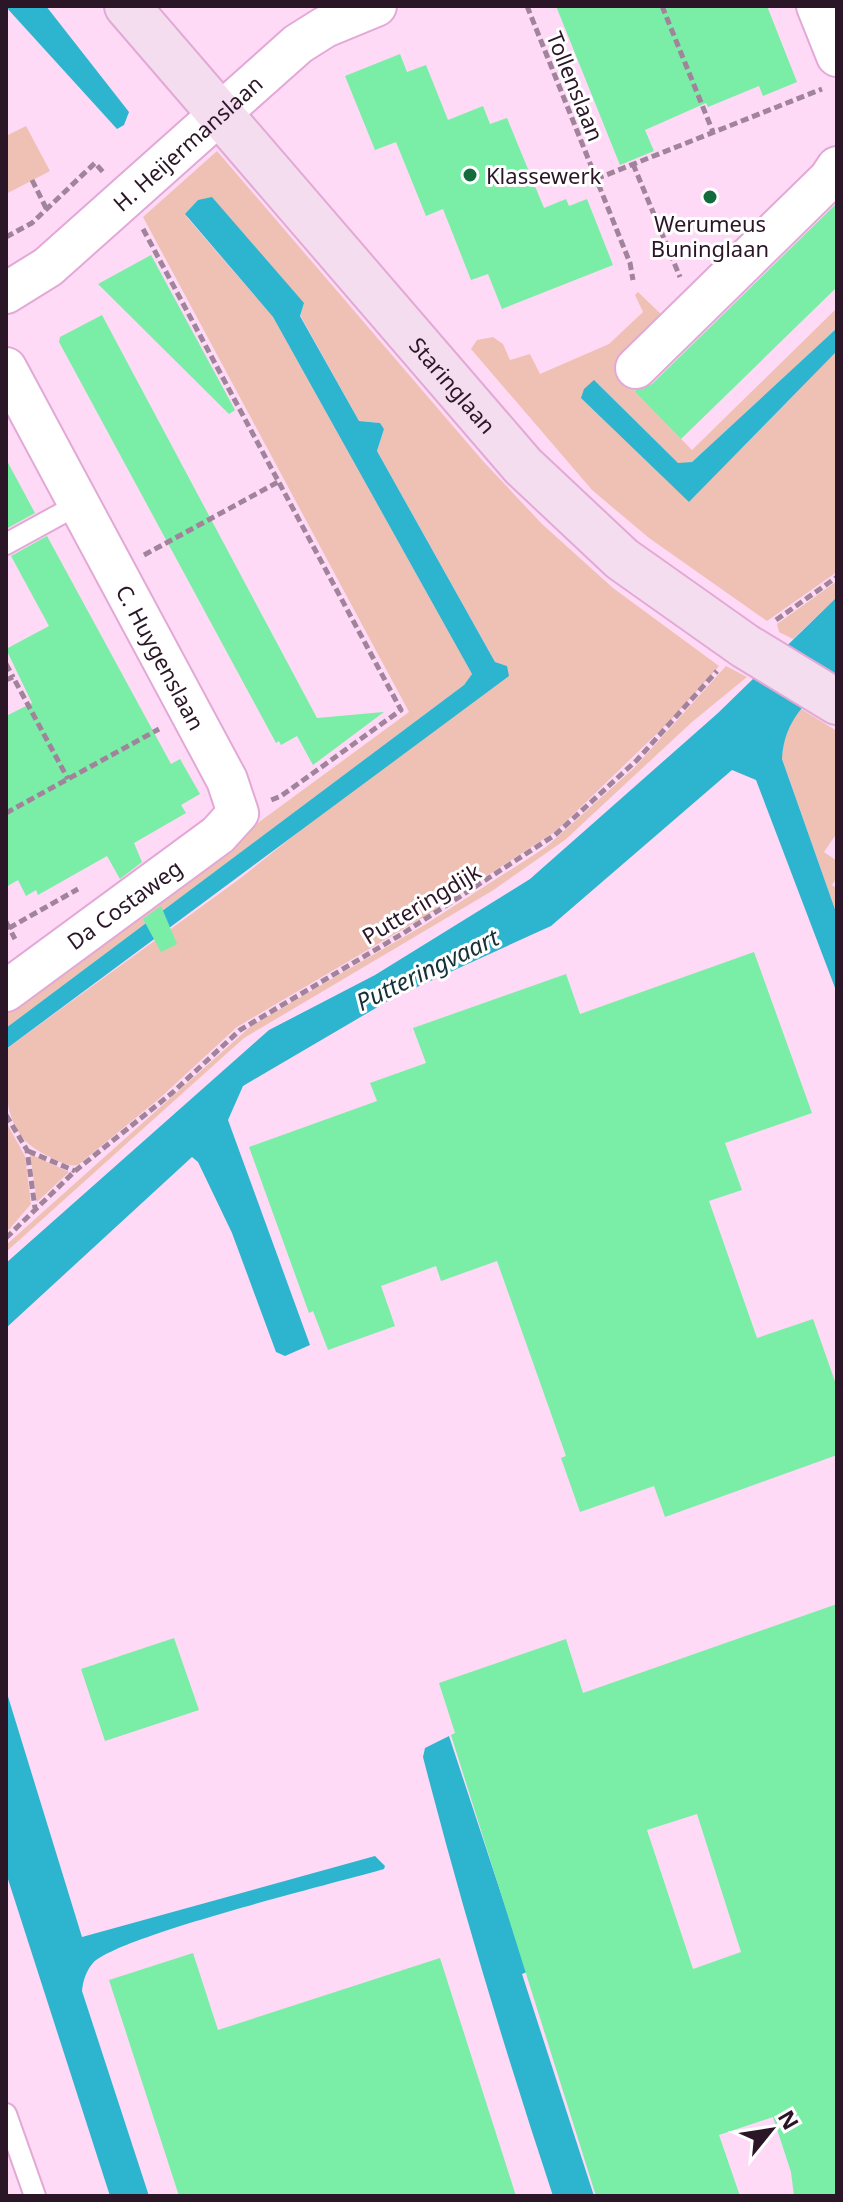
<svg xmlns="http://www.w3.org/2000/svg" width="843" height="2202" viewBox="0 0 843 2202" font-family="'Noto Sans',sans-serif">
<rect width="100%" height="100%" fill="#fedaf6"/>
<g fill="#efc1b5">
<polygon points="26,126 50,171 6,194 6,136"/>
<path d="M 217,151 L 483,461 L 542,524 L 613,588 L 719,666 L 671,720 L 556,831 L 422,918 L 237,1027 L 160,1098 L 78,1165 C 67,1167 58,1161 48,1156 C 1,1135 6,1092 6,1049 L 238,880 L 507,666 L 495,662 L 377,451 L 384,429 L 380,423 L 359,421 L 300,315 L 304,303 L 185,215 L 273,317 L 472,674 L 464,685 L 6,1028 L 6,1008 L 409,712 L 143,217 Z"/>
<polygon points="638,292 664,317 641,383 634,391 692,450 837,308 837,328 692,462 678,464 595,381 689,502 837,351 837,572 767,621 649,538 592,490 471,349 477,340 493,337 503,344 510,360 530,354 540,374 609,344 643,312 635,295"/>
<polygon points="837,581 837,597 793,639 779,632 777,624"/>
<polygon points="726,666 747,677 692,722 565,840 492,891 244,1038 6,1252 6,1245 251,1026 426,924 546,847 634,768"/>
<polygon points="798,707 837,731 837,833 824,852 837,861 837,877 832,885 837,889 837,915 782,759 783,737"/>
<polygon points="6,1122 25,1156 31,1204 6,1233"/>
<polygon points="30,1154 69,1172 37,1202"/>
</g>
<g fill="#2db5d0">
<polygon points="46,6 129,112 124,125 117,129 6,7"/>
<polygon points="212,197 304,303 300,316 359,421 380,423 384,429 377,451 495,662 507,666 509,676 6,1049 6,1028 464,685 472,674 273,317 185,214 198,200"/>
<polygon points="837,328 837,351 689,502 581,398 584,389 594,380 678,463 692,462"/>
<path d="M 837,597 L 837,674 C 808,700 784,719 782,759 L 837,915 L 837,993 L 756,780 L 732,770 L 551,926 L 393,998 L 243,1086 L 228,1120 L 310,1345 L 285,1356 L 276,1352 L 232,1233 L 198,1162 L 192,1157 L 6,1328 L 6,1263 L 269,1030 L 375,975 L 530,879 L 718,713 Z"/>
<path d="M 6,1690 L 82,1937 L 375,1856 L 385,1866 L 384,1869 C 336,1883 118,1936 93,1963 C 86,1971 83,1981 82,1991 L 149,2196 L 110,2196 L 6,1873 Z"/>
<path d="M 449,1736 L 527,1972 L 522,1974 L 594,2196 L 553,2196 C 505,2051 461,1905 423,1757 L 425,1748 Z"/>
</g>
<g fill="#7aeda6" fill-rule="evenodd">
<polygon points="556,6 767,6 797,82 763,96 759,86 708,107 706,103 645,130 654,151 620,165"/>
<polygon points="400,54 407,72 426,65 448,120 483,106 490,124 507,118 544,208 566,199 569,206 587,199 613,265 502,309 488,274 471,280 443,209 426,216 396,142 375,150 345,76"/>
<polygon points="837,203 837,287 681,439 634,391 652,384"/>
<polygon points="151,255 235,410 229,414 98,284"/>
<polygon points="102,315 317,718 384,712 313,765 297,736 281,745 279,741 276,743 59,342 60,337"/>
<polygon points="6,459 35,513 6,529"/>
<polygon points="47,536 171,764 180,759 200,794 181,805 186,813 134,843 142,862 120,879 107,856 38,895 36,890 26,896 18,880 6,887 6,716 32,703 6,649 49,626 11,556"/>
<polygon points="161,906 177,944 161,952 143,919"/>
<polygon points="754,952 812,1113 725,1143 742,1190 709,1201 757,1338 813,1319 837,1387 837,1455 665,1517 654,1486 580,1512 561,1458 566,1456 497,1261 441,1281 436,1266 381,1286 395,1326 328,1350 313,1311 309,1313 249,1147 377,1101 370,1083 426,1063 413,1028 566,974 580,1014"/>
<path d="M 837,1604 L 837,2196 L 794,2196 L 791,2172 L 773,2117 L 719,2135 L 740,2196 L 596,2196 L 451,1735 L 455,1733 L 439,1683 L 566,1639 L 583,1693 ZM 697,1814 L 741,1952 L 693,1969 L 647,1830 Z"/>
<polygon points="174,1638 199,1710 105,1741 81,1669"/>
<polygon points="193,1953 218,2030 440,1958 516,2196 179,2196 109,1980"/>
</g>
<g fill="none" stroke-linecap="round" stroke-linejoin="round">
<defs>
<g id="lane">
<polyline points="6,544 79,504"/>
<polyline points="6,2114 35,2196"/>
</g>
<g id="street">
<polyline points="817,6 837,56"/>
<path id="s1" d="M 6,293 L 48,267 L 298,44 L 325,27 L 376,6"/>
<path id="s2" d="M 6,368 L 227,780 L 238,813 L 218,835 L 6,991"/>
<polyline points="636,368 829,179 837,167"/>
</g>
<g id="secondary">
<path id="s3" d="M 127,6 L 523,466 L 622,559 L 745,646 L 837,702"/>
</g>
</defs>
<use href="#lane" stroke="#e3a9d6" stroke-width="24"/>
<use href="#street" stroke="#e3a9d6" stroke-width="44"/>
<use href="#secondary" stroke="#e3a9d6" stroke-width="48"/>
<g stroke="#a1849b" stroke-width="5" stroke-dasharray="8 4" stroke-linecap="butt">
<polyline points="527,6 630,263 633,280"/>
<polyline points="662,6 713,132"/>
<polyline points="633,164 680,277"/>
<polyline points="596,179 822,89"/>
<polyline points="32,180 47,210"/>
<polyline points="143,229 401,710 281,796 269,801"/>
<polyline points="6,237 32,223 95,163 103,172"/>
<polyline points="144,555 278,482"/>
<polyline points="776,620 837,577"/>
<polyline points="6,664 13,677"/>
<polyline points="6,680 13,677 68,779"/>
<polyline points="6,813 159,729"/>
<polyline points="6,922 15,939"/>
<polyline points="9,928 78,889"/>
<polyline points="6,1115 27,1150 35,1208"/>
<polyline points="28,1151 75,1171"/>
<polyline points="6,1238 75,1171 172,1093 240,1030 402,934 555,835 637,760 717,671"/>
</g>
<use href="#lane" stroke="#fff" stroke-width="20"/>
<use href="#street" stroke="#fff" stroke-width="40"/>
<use href="#secondary" stroke="#f4ddef" stroke-width="44"/>
</g>
<g fill="#146b3e" stroke="#fff" stroke-width="3">
<circle cx="470" cy="175" r="8"/>
<circle cx="710" cy="197" r="8"/>
</g>
<g text-anchor="middle" dominant-baseline="central" stroke-width="6" stroke-linejoin="round" paint-order="stroke">
<g font-size="22" fill="#2b1627" stroke="#fff">
<text transform="translate(576 86) rotate(68)">Tollenslaan</text>
<text stroke="none"><textPath href="#s1" startOffset="236">H. Heijermanslaan</textPath></text>
<text stroke="none"><textPath href="#s3" startOffset="500">Staringlaan</textPath></text>
<text stroke="none"><textPath href="#s2" startOffset="328">C. Huygenslaan</textPath></text>
<text transform="translate(421 903) rotate(-31)">Putteringdijk</text>
<text transform="translate(124 904) rotate(-36)">Da Costaweg</text>
</g>
<g font-size="22" fill="#2b1627" stroke="#fff" text-anchor="start">
<text x="486" y="175">Klassewerk</text>
<text x="710" y="223" text-anchor="middle">Werumeus<tspan x="710" dy="25">Buninglaan</tspan></text>
</g>
<g font-size="24" font-style="italic" fill="#153137" stroke="#fff">
<text transform="translate(427 969) rotate(-26)">Putteringvaart</text>
</g>
</g>
<rect width="843" height="2202" fill="none" stroke="#2b1627" stroke-width="16"/>
<g transform="translate(771 2130) rotate(60)" stroke="#ffffff" stroke-width="6" paint-order="stroke">
<path d="M0-6L14 30L0 20L-14 30Z" fill="#2b1627"/>
<text y="-12" font-size="22" font-weight="bold" text-anchor="middle" fill="#2b1627">N</text>
</g>
</svg>
